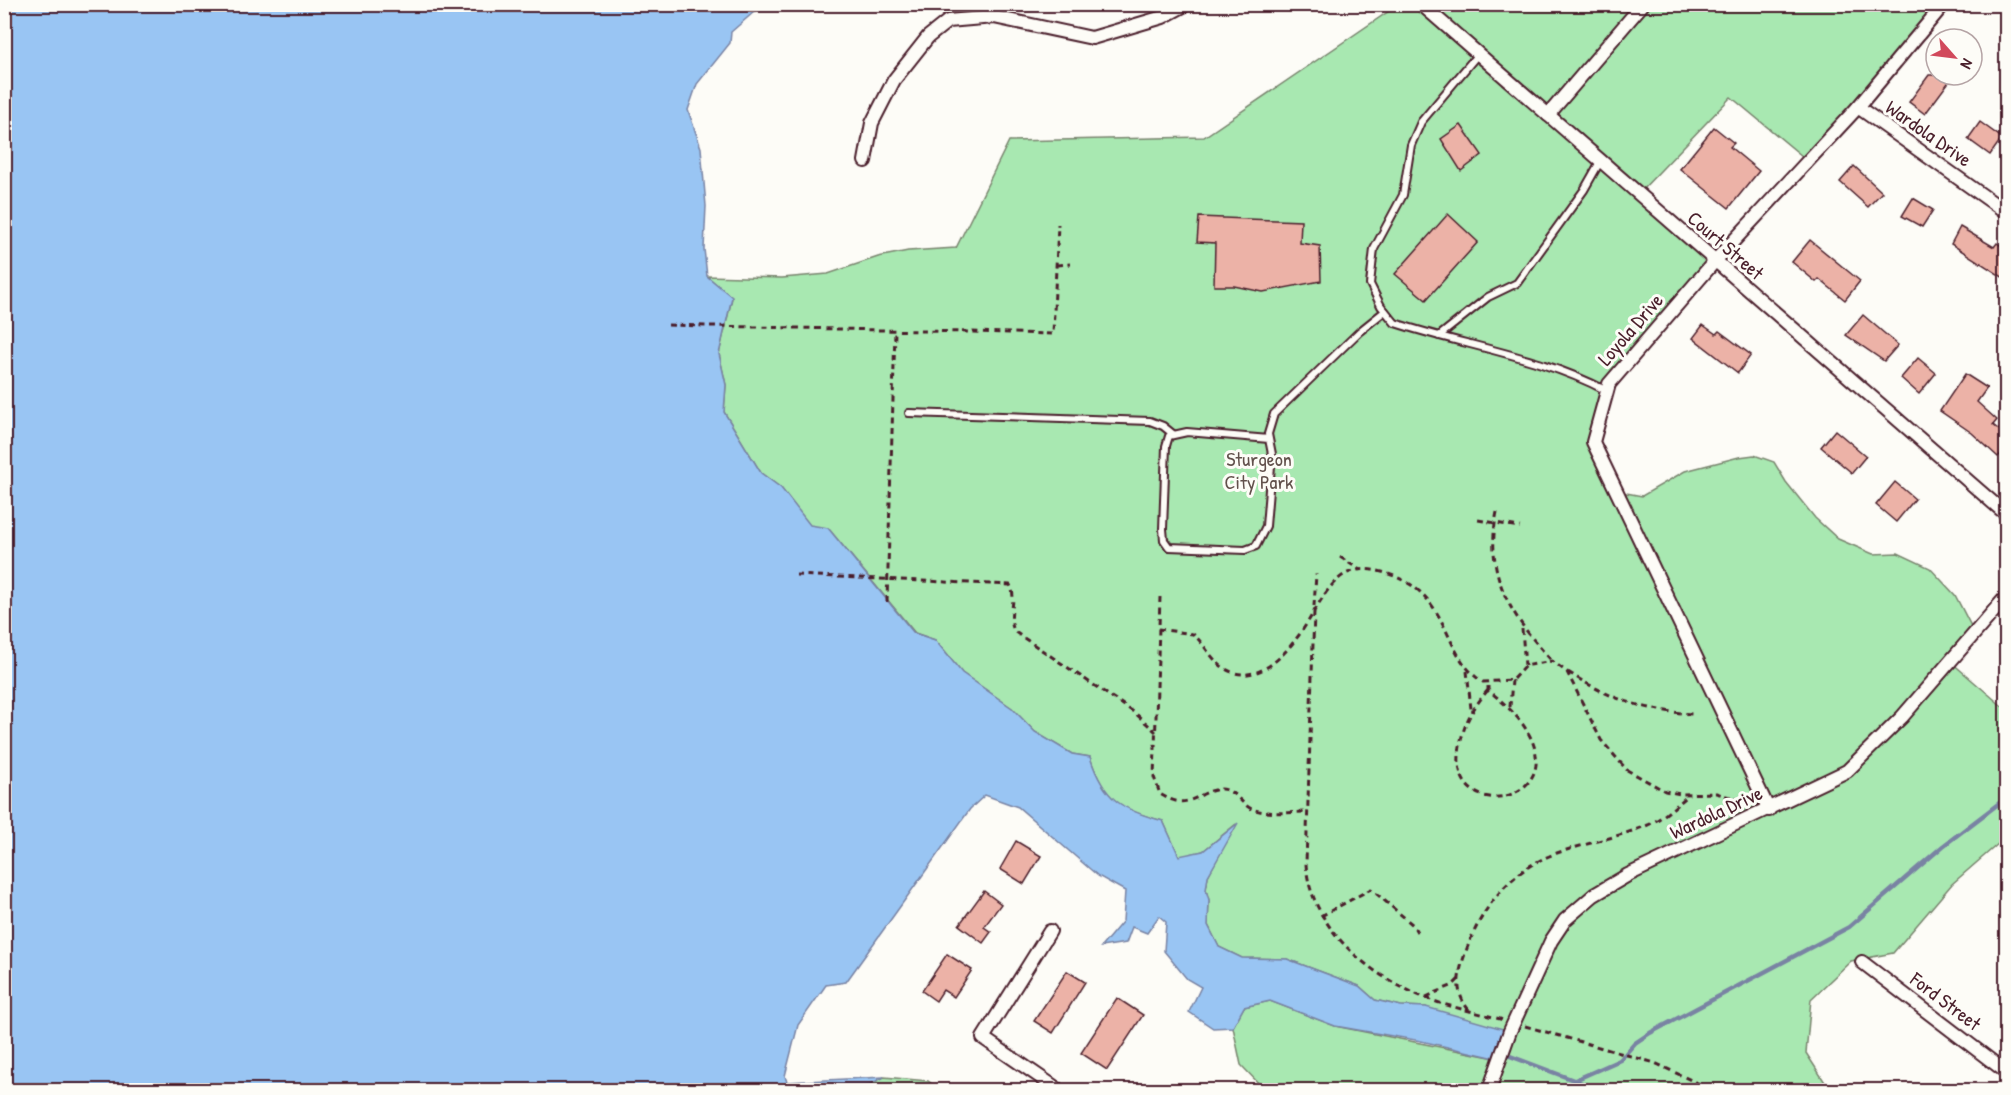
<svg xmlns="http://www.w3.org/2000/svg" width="2011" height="1095" viewBox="0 0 2011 1095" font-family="'Patrick Hand',sans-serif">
<rect width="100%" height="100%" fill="#fdfcf7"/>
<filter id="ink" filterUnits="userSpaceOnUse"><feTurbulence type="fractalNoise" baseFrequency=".0167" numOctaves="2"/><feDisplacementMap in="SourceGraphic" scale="12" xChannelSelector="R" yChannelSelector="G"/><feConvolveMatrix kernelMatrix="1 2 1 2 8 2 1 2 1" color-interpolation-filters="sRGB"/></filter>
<g filter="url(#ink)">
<g fill="#a8e8b1" stroke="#79846e" stroke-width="1.5">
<path d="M 1398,5 L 1944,5 L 1808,161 L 1731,97 L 1639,193 L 1714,262 L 1609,384 L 1593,442 L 1616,491 L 1642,496 L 1685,471 L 1739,457 L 1754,455 L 1774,462 L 1786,482 L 1815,518 L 1838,539 L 1873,554 L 1898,553 L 1930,568 L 1955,595 L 1975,634 L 1951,662 L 2002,706 L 2006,705 L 2006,837 L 1952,884 L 1893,953 L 1851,961 L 1811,999 L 1806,1053 L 1830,1090 L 1265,1090 L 1241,1065 L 1233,1027 L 1244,1007 L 1270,1001 L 1335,1026 L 1500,1059 L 1426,1007 L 1401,1006 L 1375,1000 L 1359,986 L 1287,959 L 1242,958 L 1219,947 L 1208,925 L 1209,900 L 1206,890 L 1208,876 L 1236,824 L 1203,851 L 1179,857 L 1163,821 C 1121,810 1104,801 1090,757 L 1072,754 L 1035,732 L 1012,708 L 962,673 L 935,640 L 915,633 L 828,528 L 810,526 L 781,488 L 761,473 L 724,412 L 726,385 L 719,354 L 732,298 L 707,276 L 782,278 L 828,274 L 878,257 L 908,251 L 956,248 L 1009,141 L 1204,137 Z"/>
<polygon points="884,1077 928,1081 940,1090 859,1090"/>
</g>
<path fill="#99c5f3" stroke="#7983a3" stroke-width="1.5" d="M 5,4 L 762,5 L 731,32 L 730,43 L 697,84 L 688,110 L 701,148 L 706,206 L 704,249 L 707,276 L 732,297 L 719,354 L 726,385 L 724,412 L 761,473 L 781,488 L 810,525 L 828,528 L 914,633 L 935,640 L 962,673 L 1012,708 L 1035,732 L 1072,754 L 1090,757 C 1104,800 1122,810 1163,821 L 1179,856 L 1203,851 L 1238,823 L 1208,876 L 1206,890 L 1209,900 L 1208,925 L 1219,947 L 1242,958 L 1287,959 L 1359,986 L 1375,1000 L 1401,1006 L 1426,1007 L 1510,1031 L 1500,1059 L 1421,1041 L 1335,1026 L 1270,1001 L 1244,1007 L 1233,1027 L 1213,1028 L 1189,1012 L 1201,987 L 1187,979 L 1164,951 L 1166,922 L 1159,916 L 1147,933 L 1132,927 L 1126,943 L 1101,947 L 1123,921 L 1125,891 L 1098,876 L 1018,807 L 985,795 L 970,809 L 846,982 L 826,985 L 798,1025 L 785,1076 L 787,1082 L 884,1077 L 859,1090 L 5,1090 Z"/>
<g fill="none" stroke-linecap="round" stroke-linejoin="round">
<g stroke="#7983a3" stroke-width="4.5">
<polyline points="1502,1053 1600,1090"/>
<polyline points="1575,1080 1620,1060 1635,1043 1650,1033 1849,927 1943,846 2006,798"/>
</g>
</g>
<g fill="#ecb2a7" stroke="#4a1f2b" stroke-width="1.5">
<polygon points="1929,75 1954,75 1925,114 1909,102"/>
<polygon points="1980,122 2002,138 1990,155 1968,139"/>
<polygon points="1461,125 1482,155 1461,171 1441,139"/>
<polygon points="1714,127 1734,143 1730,147 1759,171 1729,208 1680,169"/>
<polygon points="1854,166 1882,192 1868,207 1840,182"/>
<polygon points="1913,198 1933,210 1922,227 1902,216"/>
<polygon points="1448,214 1478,242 1426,300 1395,274"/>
<polygon points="1199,217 1301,221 1300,243 1320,246 1321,281 1263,292 1234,286 1214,286 1215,243 1197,242"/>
<polygon points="1960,227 1994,247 1997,243 2007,250 2007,280 1951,244"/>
<polygon points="1810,240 1860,281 1845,300 1819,279 1816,282 1792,262"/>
<polygon points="1863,315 1898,345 1884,361 1846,335"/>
<polygon points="1703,325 1716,334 1719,331 1751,355 1738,373 1693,338"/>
<polygon points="1918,358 1936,373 1919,394 1901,378"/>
<polygon points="1965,374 1987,388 1977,402 1997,420 1993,425 2007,436 2007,447 1998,457 1972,433 1940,411"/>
<polygon points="1835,430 1866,456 1852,473 1821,447"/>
<polygon points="1895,482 1915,499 1896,522 1876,505"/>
<polygon points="1016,841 1041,856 1024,884 1000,869"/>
<polygon points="984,891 1001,904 984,927 991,932 983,943 959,925"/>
<polygon points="947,954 972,970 954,997 943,990 936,1001 922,991"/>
<polygon points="1067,971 1085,982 1053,1033 1034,1021"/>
<polygon points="1117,998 1143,1015 1107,1070 1081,1053"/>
</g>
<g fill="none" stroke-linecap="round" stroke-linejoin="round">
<defs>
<g id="lane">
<path d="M 1478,54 L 1421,122 L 1411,145 L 1403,195 L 1374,249 L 1370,284 L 1381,306 L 1395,323 C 1465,346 1541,356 1607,391"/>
<polyline points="1439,336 1488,297 1517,283 1584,190 1601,160"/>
<polyline points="909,413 1150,421 1163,426 1173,434"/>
<polyline points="1269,439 1187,432 1169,436 1166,446 1163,529 1164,540 1169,547 1245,550 1256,546 1266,526 1272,454 1268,434 1274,414 1360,331 1385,311"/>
</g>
<g id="street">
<polyline points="1421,4 2006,514"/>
<polyline points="1858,107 2006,212"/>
<polyline points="1548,115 1643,4"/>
<polyline points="865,161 872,123 894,80 928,37 948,21 994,17 1092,38 1163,17 1187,4"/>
<polyline points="1769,810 1593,442 1609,384 1714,262 1858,107 1944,4"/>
<polyline points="1050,931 983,1038 1059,1090"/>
<polyline points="1862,962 2006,1072"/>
<polyline points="1489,1090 1510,1031 1551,941 1565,920 1594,895 1628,875 1847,771 1902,717 2006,597"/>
</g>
</defs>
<use href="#lane" stroke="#4a1f2b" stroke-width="10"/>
<use href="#street" stroke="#4a1f2b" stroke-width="16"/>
<g stroke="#4a1f2b" stroke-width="3" stroke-dasharray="6 4.5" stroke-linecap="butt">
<polyline points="1057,265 1070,264"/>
<polyline points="668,325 1053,334 1058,224"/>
<path d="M 1497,512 C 1484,576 1511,616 1552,661"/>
<polyline points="1478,520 1520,527"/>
<polyline points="1340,557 1360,570"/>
<path d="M 796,575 L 1010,585 C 1018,599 1006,618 1015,632 L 1135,713 L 1156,732"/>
<path d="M 1160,597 L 1154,777 L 1160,794 C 1190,813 1196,791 1221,789 C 1234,789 1242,805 1252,809 C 1269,815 1291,812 1308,812"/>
<polyline points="887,602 895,331"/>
<polyline points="1314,606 1316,574"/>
<path d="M 1314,612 L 1306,864 C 1310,923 1362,970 1414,993 C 1441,1006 1474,1011 1503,1020"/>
<path d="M 1158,629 L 1193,634 C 1206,645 1214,666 1232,672 C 1265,684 1294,644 1309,620 C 1331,582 1345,557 1394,576 C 1452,599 1442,656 1483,682 L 1512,680 L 1525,666 L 1552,661 L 1567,672 L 1601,740 L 1627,770 L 1665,791 L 1680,794 L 1716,793 L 1740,800"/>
<polyline points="1522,629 1525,666"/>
<polyline points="1467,671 1471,709"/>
<path d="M 1568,672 C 1610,699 1642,710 1692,714"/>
<path d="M 1488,690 C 1471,710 1461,728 1459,755 C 1453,839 1614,788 1488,690 L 1488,683"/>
<polyline points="1510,707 1512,680"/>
<polyline points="1321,916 1371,889 1413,925 1417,932"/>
<polyline points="1426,997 1453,985 1459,979"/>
<path d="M 1469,1010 C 1454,993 1458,974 1465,954 C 1480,910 1510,869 1557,853 C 1587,843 1619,837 1648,825 C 1663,818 1676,805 1689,795"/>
<polyline points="1525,1026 1655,1063 1712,1090"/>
</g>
<use href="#lane" stroke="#fdfcf7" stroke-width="6"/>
<use href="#street" stroke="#fdfcf7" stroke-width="12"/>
</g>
</g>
<g text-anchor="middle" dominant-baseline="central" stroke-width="6" stroke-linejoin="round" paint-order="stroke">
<g font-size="20" fill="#4a1f2b" stroke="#fdfcf7">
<text transform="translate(1929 133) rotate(35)">Wardola Drive</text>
<text transform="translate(1726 245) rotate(41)">Court Street</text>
<text transform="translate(1630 329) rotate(-49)">Loyola Drive</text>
<text transform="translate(1716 812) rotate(-25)">Wardola Drive</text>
<text transform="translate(1946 1001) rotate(37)">Ford Street</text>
</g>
<g font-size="20" fill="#62514c" stroke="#fdfcf7">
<text x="1259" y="458">Sturgeon<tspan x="1259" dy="23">City Park</tspan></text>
</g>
</g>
<rect width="2011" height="1095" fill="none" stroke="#fdfcf7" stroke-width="24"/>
<rect x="12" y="12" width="1987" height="1071" fill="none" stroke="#4a1f2b" stroke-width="2" filter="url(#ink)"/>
<g transform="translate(1954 57) rotate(118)"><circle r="28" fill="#fdfcf7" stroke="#b5a4a5" stroke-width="1.5"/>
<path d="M0-4.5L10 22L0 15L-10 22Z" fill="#d1495b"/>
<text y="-9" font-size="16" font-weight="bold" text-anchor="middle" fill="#4a1f2b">N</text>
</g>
</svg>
